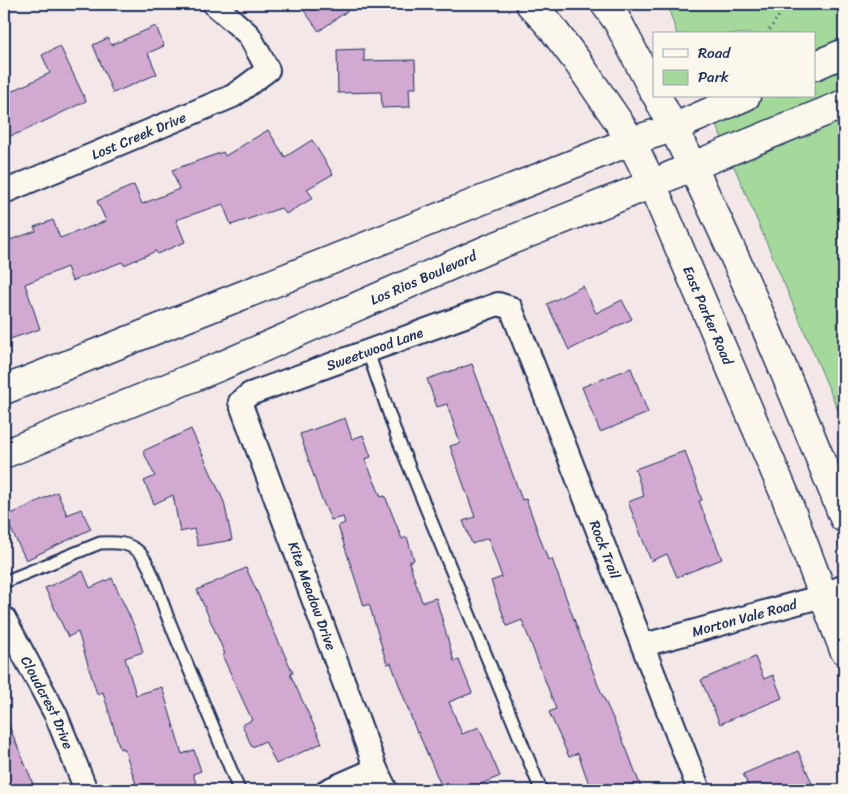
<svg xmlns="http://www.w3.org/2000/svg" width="848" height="794" viewBox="0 0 848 794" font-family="Sriracha,sans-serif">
<rect width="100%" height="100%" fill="#f3e7e7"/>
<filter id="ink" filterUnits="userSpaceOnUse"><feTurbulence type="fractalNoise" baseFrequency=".02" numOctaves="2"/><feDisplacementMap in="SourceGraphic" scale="10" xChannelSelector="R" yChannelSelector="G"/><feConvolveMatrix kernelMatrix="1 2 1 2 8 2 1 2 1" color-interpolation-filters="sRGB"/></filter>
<g filter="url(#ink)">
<polygon fill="#a4d99b" stroke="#60847c" points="667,4 844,4 844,424 704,96 814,96 814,34 677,34"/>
<g fill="#d1a9d1" stroke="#1b2f5e">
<polygon points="299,4 357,4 319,31"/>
<polygon points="156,26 164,46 148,53 157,74 113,93 93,45 108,38 111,45"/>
<polygon points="60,46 86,101 22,132 4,138 4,95 50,73 42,55"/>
<polygon points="364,49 364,61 415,60 416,88 409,88 410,107 382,108 381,92 338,93 337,50"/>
<polygon points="268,130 285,157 312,140 333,174 307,189 313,198 286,214 281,208 231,225 223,204 176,220 185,242 157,254 156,251 124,265 122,262 72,281 67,267 25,284 40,329 4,341 4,242 36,231 34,227 53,220 60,238 106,221 97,201 134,185 142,204 179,189 172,170 223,152 225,156"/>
<polygon points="583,286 596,313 622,300 632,319 569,350 547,304"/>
<polygon points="472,364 522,500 526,499 548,560 552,559 598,685 627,750 642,790 591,790 578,753 569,757 549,712 556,709 522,620 507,626 491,581 502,577 488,538 472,544 463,521 475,517 450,446 460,443 447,404 437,407 427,379"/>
<polygon points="631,368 648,413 600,432 582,387"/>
<polygon points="345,418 352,439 363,435 371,457 365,459 381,497 385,496 402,539 407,537 414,560 409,562 422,602 436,598 454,661 459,660 472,693 449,702 462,734 479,727 500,776 467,790 443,790 418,732 417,733 391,663 387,664 369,604 364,606 338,526 345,523 343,517 331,520 320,495 300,434"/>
<polygon points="191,429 224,502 232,540 198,546 194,529 180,532 173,495 154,504 144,481 155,476 143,451"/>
<polygon points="685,451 702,500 699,501 722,559 677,577 667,554 651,561 628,502 644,496 635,469"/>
<polygon points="57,492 67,515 81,509 91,529 26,560 5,517"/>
<polygon points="246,568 266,611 265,612 293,673 290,674 322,743 276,764 265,741 252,747 242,725 252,720 222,655 225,654 197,590"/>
<polygon points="83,571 90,588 112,578 136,630 143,652 125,658 136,695 162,687 182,754 194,750 201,771 193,774 198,790 138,790 124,748 120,749 103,692 97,694 78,632 68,637 45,588"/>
<polygon points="755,657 764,679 773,675 782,698 720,724 701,680"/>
<polygon points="4,714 30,776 35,790 4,790"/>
<polygon points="798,751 815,790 750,790 743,774"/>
</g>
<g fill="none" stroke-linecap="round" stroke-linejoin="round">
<defs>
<g id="service">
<polyline points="368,352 397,437 541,790"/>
<path d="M 4,582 L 100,543 C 115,542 129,542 140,553 C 153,567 162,605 170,623 C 193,679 217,734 239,790"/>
</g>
<g id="minor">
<path id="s1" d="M 4,192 L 233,96 L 268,70 L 249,35 L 214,4"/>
<path id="s2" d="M 4,618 L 56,715 L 86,790"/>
<path id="s3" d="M 644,645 L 823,596 L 844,586"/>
<polyline points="328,790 376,769"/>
<path id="s4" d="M 386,790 L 376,769 L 240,402 L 250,394 L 498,304 L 511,308 L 699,790"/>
</g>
<g id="tertiary">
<polyline points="814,66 844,53"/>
<polyline points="673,128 746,96"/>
<polyline points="693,166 844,104"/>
</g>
<g id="secondary">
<path id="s5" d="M 530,4 L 548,23 L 577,61 L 618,121 L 631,141 L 652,184 L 785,495 L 844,650"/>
<polyline points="605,4 618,22 654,92"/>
<path d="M 657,96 C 728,233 787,375 844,518"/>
<polyline points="4,390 631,141 673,128"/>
<path id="s6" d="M 4,454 L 221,366 L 486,250 L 652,184 L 693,166"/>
</g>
</defs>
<use href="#service" stroke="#1b2f5e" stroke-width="15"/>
<use href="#minor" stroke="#1b2f5e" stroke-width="26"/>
<use href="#tertiary" stroke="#1b2f5e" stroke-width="31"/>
<use href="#secondary" stroke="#1b2f5e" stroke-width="31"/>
<polyline stroke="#1b2f5e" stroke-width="3" stroke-dasharray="1 4" stroke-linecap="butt" points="767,34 779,15 782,4"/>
<use href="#service" stroke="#fbf7ec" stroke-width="11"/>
<use href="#minor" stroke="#fbf7ec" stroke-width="22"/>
<use href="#tertiary" stroke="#fbf7ec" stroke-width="28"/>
<use href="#secondary" stroke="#fbf7ec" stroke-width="28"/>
</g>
</g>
<g text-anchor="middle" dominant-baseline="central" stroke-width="4.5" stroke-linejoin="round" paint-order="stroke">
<g font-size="14" fill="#1b2f5e" stroke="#fbf7ec">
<text stroke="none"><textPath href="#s1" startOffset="146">Lost Creek Drive</textPath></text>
<text stroke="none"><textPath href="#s6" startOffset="455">Los Rios Boulevard</textPath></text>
<text stroke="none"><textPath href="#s5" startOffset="361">East Parker Road</textPath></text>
<text stroke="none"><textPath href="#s4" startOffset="560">Sweetwood Lane</textPath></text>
<text stroke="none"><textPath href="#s4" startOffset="964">Rock Trail</textPath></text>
<text transform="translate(312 596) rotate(70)">Kite Meadow Drive</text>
<text stroke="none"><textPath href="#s3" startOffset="104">Morton Vale Road</textPath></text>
<text stroke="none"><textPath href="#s2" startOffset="95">Cloudcrest Drive</textPath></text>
</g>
</g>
<rect width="848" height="794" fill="none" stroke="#fbf7ec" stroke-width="20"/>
<rect x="10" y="10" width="828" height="774" fill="none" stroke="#1b2f5e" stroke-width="2" filter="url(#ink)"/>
<rect x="653" y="32" width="162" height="65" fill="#fbf7ec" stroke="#a1a7b3"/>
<rect x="663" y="49" width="25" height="8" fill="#fbf7ec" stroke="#a1a7b3"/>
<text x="698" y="58" font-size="15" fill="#1b2f5e">Road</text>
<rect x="663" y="70" width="25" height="15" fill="#a4d99b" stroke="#a1a7b3"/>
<text x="698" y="82" font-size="15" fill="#1b2f5e">Park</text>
</svg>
